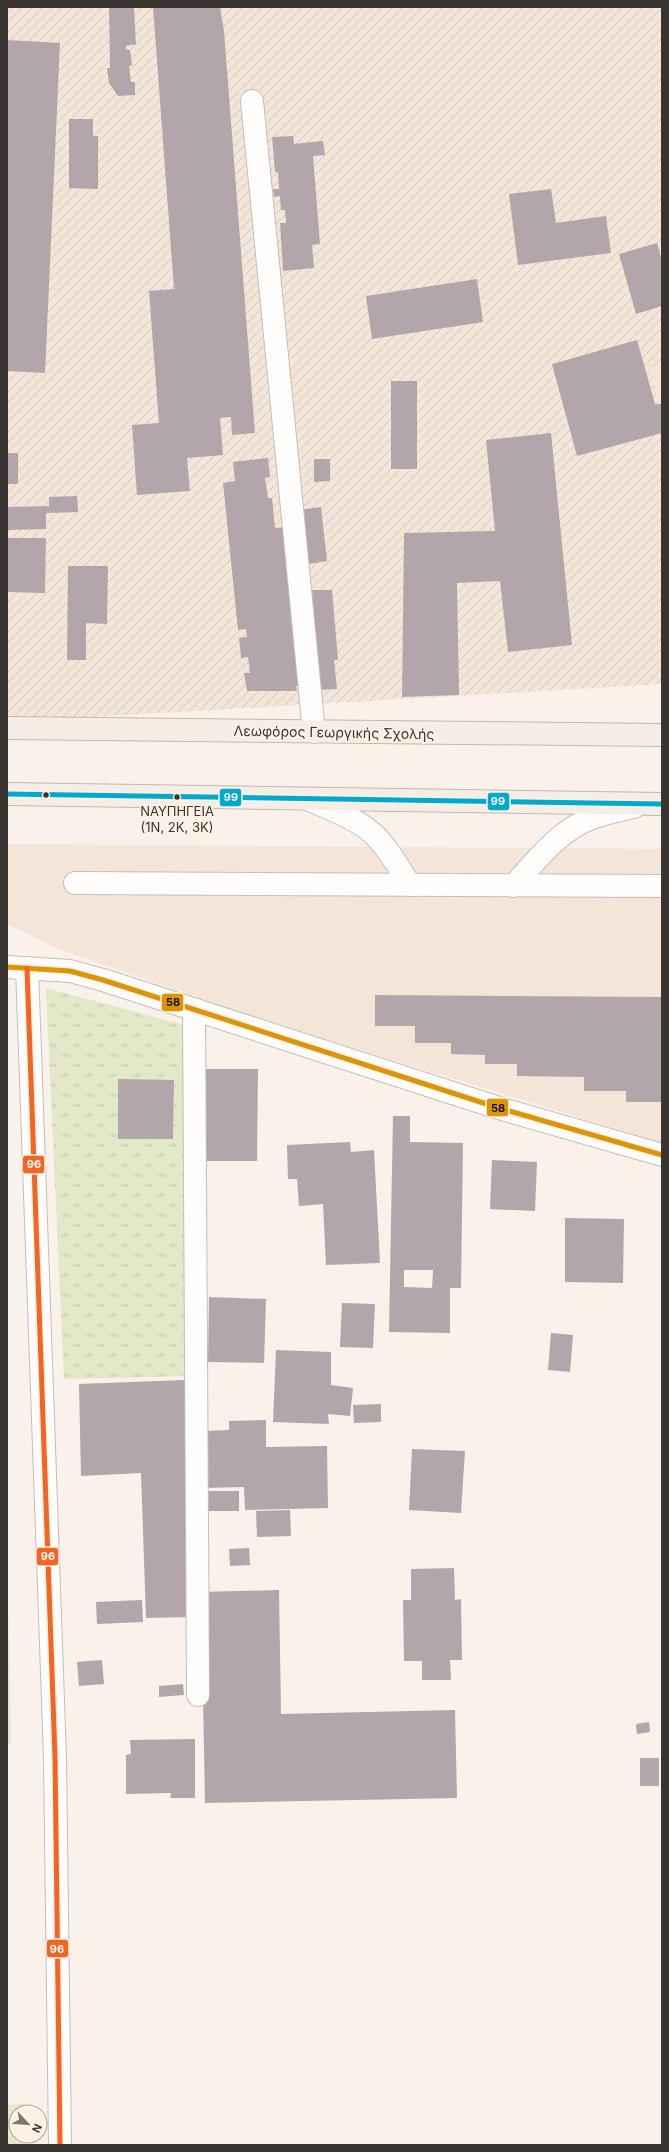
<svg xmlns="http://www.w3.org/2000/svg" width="669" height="2152" viewBox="0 0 669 2152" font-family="Inter,sans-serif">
<defs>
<pattern id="industrial-furrows" width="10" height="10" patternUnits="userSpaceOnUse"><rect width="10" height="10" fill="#f4e5d9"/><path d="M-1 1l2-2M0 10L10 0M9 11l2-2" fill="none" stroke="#d2c5bb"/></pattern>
<pattern id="grass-tufts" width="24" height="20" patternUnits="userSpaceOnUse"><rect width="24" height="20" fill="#e3e8c8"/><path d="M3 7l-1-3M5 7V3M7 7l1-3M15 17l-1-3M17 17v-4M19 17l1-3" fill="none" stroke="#c4c8ac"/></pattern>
</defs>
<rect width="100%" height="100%" fill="#f9f1ea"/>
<g fill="#f4e5d9">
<polygon points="662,365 662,420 651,368"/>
<polygon points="7,844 662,849 662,1143 270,1022 61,950 7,924"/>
</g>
<polygon fill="url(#industrial-furrows)" points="7,7 662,7 662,365 651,368 662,420 662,684 7,722"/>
<g fill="url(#grass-tufts)">
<polygon points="46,988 192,1027 193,1376 64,1379"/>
<polygon points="7,1557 11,1744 7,1744"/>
<polygon points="24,2104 24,2112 16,2112 16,2136 24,2136 24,2145 7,2145 7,2105"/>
</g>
<g fill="#b2a6aa" fill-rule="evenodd">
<polygon points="109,7 134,7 136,44 126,46 126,49 130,50 132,65 129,66 131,82 135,82 135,95 118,96 109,83 107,68 110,68"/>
<polygon points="153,7 220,7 224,31 255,433 232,435 231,417 220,418 223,455 187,458 190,491 137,495 132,425 159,423 149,291 174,289"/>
<polygon points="7,40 60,43 45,373 7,371"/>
<polygon points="69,119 93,119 93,136 98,136 98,189 69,188"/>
<polygon points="293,136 294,144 323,141 325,155 313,156 320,244 312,245 314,268 283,271 280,223 286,223 285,210 281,210 280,196 274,197 273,189 279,189 278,172 275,172 272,137"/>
<polygon points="551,189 556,223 606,216 611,253 518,265 509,194"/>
<polygon points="657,243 662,261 662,306 636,314 619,254"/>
<polygon points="477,279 483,322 372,339 366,296"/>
<polygon points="637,340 655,404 662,404 662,433 577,456 552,364"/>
<rect x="391" y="381" width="26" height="88"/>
<polygon points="551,433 572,645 508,652 500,581 457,583 459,695 402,697 404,533 495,531 486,440"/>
<rect x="7" y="453" width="11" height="31"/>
<polygon points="268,458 270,477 265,478 268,498 272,498 275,528 285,527 290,511 321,507 327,561 297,566 307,685 296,686 297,691 247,691 244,673 250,673 248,657 241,658 239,638 247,637 246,629 238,630 223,483 235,481 233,462"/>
<polygon points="314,459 330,459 330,481 314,482"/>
<polygon points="77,496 78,512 46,513 46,529 7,530 7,507 49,506 49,497"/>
<polygon points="7,538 46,538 45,593 7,592"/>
<polygon points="68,566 108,566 107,624 86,623 86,660 67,660"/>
<polygon points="306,590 332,590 338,660 334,660 337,689 316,690"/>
<polygon points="375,995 662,997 662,1102 626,1102 626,1091 584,1091 584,1077 517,1076 517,1064 485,1064 485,1055 451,1054 451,1043 415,1043 415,1026 375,1026"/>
<polygon points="203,1069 258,1069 257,1161 203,1161"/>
<polygon points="118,1079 174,1080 173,1139 118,1139"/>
<path d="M 393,1116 L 410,1116 L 410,1142 L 463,1143 L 461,1288 L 450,1288 L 450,1333 L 389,1332 ZM 404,1270 L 433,1270 L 432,1288 L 404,1287 Z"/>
<polygon points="350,1142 351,1152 374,1150 380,1263 326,1265 323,1204 299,1206 297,1179 288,1179 287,1145"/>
<polygon points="492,1160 537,1162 535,1211 490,1209"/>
<polygon points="565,1218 624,1219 623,1283 565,1282"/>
<polygon points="209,1297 266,1299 264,1363 208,1362"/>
<polygon points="342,1303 375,1304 373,1348 340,1347"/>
<polygon points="551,1333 573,1335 570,1372 548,1370"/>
<polygon points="276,1350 331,1352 331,1385 353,1388 350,1416 328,1414 329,1424 273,1422"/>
<polygon points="185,1380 193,1617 146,1618 141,1473 81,1476 79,1384"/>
<polygon points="381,1404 381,1422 354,1423 353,1405"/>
<polygon points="266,1420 266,1447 327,1446 328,1508 245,1510 244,1487 204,1488 203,1431 229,1430 229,1421"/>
<polygon points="412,1449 465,1451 461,1513 409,1510"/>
<rect x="208" y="1491" width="31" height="20"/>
<polygon points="290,1510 291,1536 257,1537 256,1511"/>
<polygon points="249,1548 250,1565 230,1566 229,1549"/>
<polygon points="454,1568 455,1600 461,1599 462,1660 450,1660 451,1680 422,1680 422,1661 404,1661 403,1600 411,1600 411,1569"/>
<polygon points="279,1590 281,1714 455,1710 457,1798 205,1803 201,1592"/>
<polygon points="142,1600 143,1622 97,1624 96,1602"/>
<polygon points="102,1660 104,1684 79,1686 77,1662"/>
<polygon points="183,1684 184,1695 159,1697 159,1686"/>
<polygon points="649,1722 650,1732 637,1734 636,1724"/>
<polygon points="195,1739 195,1798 170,1798 171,1793 126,1794 126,1755 131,1754 130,1740"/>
<rect x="640" y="1758" width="19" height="28"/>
</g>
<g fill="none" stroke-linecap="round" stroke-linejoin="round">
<defs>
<g id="minor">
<polyline points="252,101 314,732"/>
<path d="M 307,799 C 332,810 363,820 381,842 C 392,855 401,871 410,885"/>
<polyline points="75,883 662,886"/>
<path d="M 513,886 C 536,861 559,830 592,818 C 605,813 620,810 634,807"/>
<polyline points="7,967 70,971 103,980 502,1109 662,1155"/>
<polyline points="27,968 55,1757 60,2145"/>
<polyline points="194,1009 198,1695"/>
</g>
<g id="major">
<polyline points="7,728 662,735"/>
<polyline points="7,794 662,804"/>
</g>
</defs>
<use href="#minor" stroke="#c5beb9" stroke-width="24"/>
<use href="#major" stroke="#c4b7ab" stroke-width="24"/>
<use href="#minor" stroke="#fefdfc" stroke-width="22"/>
<use href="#major" stroke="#f5eee7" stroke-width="22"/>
<defs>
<polyline id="bus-1" points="7,794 662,804"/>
<polyline id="bus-2" points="7,967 70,971 103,980 502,1109 662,1155"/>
<polyline id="bus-3" points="27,968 55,1757 60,2145"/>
</defs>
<use href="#bus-1" stroke="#fff1e4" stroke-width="8"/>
<use href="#bus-2" stroke="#fff1e4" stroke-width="8"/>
<use href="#bus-3" stroke="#fff1e4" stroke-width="8"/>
<use href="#bus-1" stroke="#00a9ce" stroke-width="5"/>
<use href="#bus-2" stroke="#db9507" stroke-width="5"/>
<use href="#bus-3" stroke="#f26522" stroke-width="5"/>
</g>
<g fill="#3a3530" stroke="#fff1e4" stroke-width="1.5">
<circle cx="46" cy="795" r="3.5"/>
<circle cx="177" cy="797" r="3.5"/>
</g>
<g text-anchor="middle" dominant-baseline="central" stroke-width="4" stroke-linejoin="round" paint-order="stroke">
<g font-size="13" fill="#3a3530" stroke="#fff1e4">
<text x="177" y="811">ΝΑΥΠΗΓΕΙΑ<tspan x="177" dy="16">(1Ν, 2Κ, 3Κ)</tspan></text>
</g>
<g font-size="14" fill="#3a3530" stroke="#fff1e4">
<text transform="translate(334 732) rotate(1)">Λεωφόρος Γεωργικής Σχολής</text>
</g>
</g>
<g stroke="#fff1e4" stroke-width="1.5">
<rect x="219" y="788" width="23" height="19" rx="4" fill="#00a9ce"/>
<rect x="487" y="792" width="23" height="19" rx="4" fill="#00a9ce"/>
<rect x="161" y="993" width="23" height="19" rx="4" fill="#db9507"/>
<rect x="486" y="1098" width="23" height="19" rx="4" fill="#db9507"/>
<rect x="22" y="1155" width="23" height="19" rx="4" fill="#f26522"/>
<rect x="36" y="1547" width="23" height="19" rx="4" fill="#f26522"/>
<rect x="46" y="1939" width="23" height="19" rx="4" fill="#f26522"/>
</g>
<g font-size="11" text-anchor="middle" font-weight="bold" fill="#fff">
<text x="231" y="801">99</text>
<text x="498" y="805">99</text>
<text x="34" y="1168">96</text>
<text x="48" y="1560">96</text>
<text x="57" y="1953">96</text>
</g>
<g font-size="11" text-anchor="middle" font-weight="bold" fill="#111">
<text x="173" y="1006">58</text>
<text x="498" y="1112">58</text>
</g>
<rect width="669" height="2152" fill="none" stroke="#3a3530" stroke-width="16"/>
<g transform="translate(28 2124) rotate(116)"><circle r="19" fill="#fff1e4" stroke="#b0a69c"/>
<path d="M0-3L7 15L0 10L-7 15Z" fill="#7d7771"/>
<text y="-6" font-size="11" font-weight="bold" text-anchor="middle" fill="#3a3530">N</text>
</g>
</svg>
